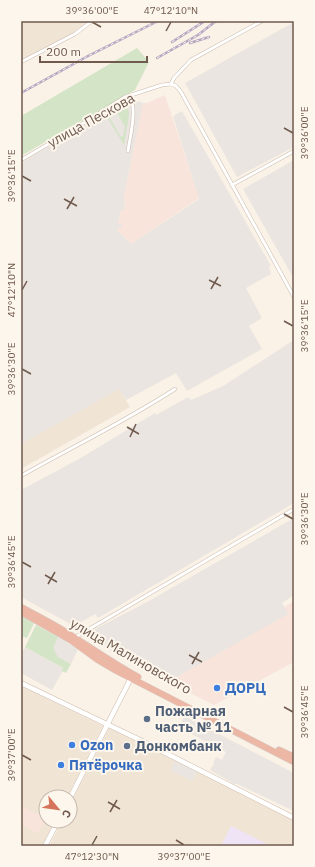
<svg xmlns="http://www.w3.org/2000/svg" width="315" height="867" viewBox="0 0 315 867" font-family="'IBM Plex Sans',sans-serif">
<rect width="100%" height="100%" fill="#faf2e6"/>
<g fill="#f0e4d5">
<polygon points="21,21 89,21 66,38 21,62"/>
<polygon points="119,389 130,407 21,469 21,444"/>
<polygon points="21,686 103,726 67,797 46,797 46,821 55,821 42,846 21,846"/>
<polygon points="109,728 294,820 294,846 49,846 62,821 70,821 70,805"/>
</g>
<g fill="#f8e4db">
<polygon points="165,95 199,198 131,244 117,230 117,228 121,224 118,224 121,210 125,209 124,196 143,103 147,103"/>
<polygon points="294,601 294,662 214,705 168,682 287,614 284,607"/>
<polygon points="21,806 38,815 40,812 46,815 46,820 38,834 21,824"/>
</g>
<g fill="#eae5e0">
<polygon points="294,22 294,147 237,177 185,83"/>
<polygon points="129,98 143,103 124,196 125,209 121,210 118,224 122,224 121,228 118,228 117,230 131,244 199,199 173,116 182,111 271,266 269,267 271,274 246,288 262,318 249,326 262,349 187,391 176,373 126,400 119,389 21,444 21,163"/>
<polygon points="294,160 294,279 243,189"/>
<polygon points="294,340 294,503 98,618 95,614 74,626 21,597 21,490 79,459 155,413 156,415 188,397 191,400 223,386"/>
<polygon points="294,518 294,595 282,603 288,614 168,682 89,639 93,630 147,602"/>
<polygon points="58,637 78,649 71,664 58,657 52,648"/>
<polygon points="25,647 64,669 52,690 21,673 21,655"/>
<polygon points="184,716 294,773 294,811 237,784 234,784 210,770 214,764 213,763 216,757 222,760 226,752 180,728"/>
<polygon points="175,761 197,772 192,781 170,770"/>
</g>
<polygon fill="#efe3f6" points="231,826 271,846 221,846"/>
<g fill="#d3e5c6">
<polygon points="137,48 149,62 135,90 21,156 21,116"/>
<polygon points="116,104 124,105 129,111 129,114 124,145 107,117 109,117 121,137 123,136 125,127 114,107"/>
<polygon points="21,615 34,623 27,638 21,636"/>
<polygon points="36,625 58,637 53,648 58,657 71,664 66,673 62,671 63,668 25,647"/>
</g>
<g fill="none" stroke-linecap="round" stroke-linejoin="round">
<defs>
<g id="street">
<polyline points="21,62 75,34 92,21"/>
<polyline points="171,84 176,86 181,92 294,297"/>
<path d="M 128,151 C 131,131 136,115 131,95"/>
<polyline points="21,160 69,132 125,97 162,85 171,84 174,78 191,60 262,21"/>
<polyline points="232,185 294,151"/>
<path d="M 21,476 C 72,447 126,421 175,389"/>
<polyline points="74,638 294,509"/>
</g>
<g id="secondary">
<polyline points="21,683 140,740 294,818"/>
<polyline points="70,798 132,676"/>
<polyline points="45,846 58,821"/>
</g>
<g id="highway">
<path d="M 21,607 C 39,617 58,626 75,638 C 96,651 116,665 138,677"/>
<polyline points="21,612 72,641 98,660 115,670 294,762"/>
<polyline points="279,750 294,757"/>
</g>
</defs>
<use href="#street" stroke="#cabaae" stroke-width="4"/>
<use href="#secondary" stroke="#cebcae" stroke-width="5.5"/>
<use href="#highway" stroke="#d7d1cd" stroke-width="7"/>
<use href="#street" stroke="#fff" stroke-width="3"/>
<use href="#secondary" stroke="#fff" stroke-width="4.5"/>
<use href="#highway" stroke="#ecb7a4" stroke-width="6"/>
<defs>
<g id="rail">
<polyline points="172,42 205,21"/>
<polyline points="190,43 209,37"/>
<polyline points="157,58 198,35 216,21"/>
<polyline points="21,93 88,56 158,21"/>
</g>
</defs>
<use href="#rail" stroke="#b5a6c2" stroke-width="2.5"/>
<use href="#rail" stroke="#fdf6ec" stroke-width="1" stroke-dasharray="3" stroke-linecap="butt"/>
</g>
<path fill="none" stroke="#705a4e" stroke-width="1.5" d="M 92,22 L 101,27M 166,31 L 171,22M 284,128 L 293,133M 22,176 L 31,181M 64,199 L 77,206M 67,209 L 74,197M 209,280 L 221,286M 211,289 L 218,277M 22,290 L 27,281M 284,321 L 293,326M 22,369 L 31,374M 127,427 L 139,434M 130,437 L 136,424M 284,514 L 293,519M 22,562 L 31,567M 45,575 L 57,582M 48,584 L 55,572M 189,655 L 202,662M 192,664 L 199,652M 284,707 L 293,712M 22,755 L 31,760M 108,802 L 120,809M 110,812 L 117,800M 176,840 L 184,845M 92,845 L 97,836"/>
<g fill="#3f7fe0" stroke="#fdf6ec" stroke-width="1.5">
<circle cx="217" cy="688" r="4"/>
<circle cx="72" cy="745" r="4"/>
<circle cx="61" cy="765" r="4"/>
</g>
<g fill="#5c6f8a" stroke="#fdf6ec" stroke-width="1.5">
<circle cx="147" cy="719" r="4"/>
<circle cx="127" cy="746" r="4"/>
</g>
<g text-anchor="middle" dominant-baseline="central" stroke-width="4" stroke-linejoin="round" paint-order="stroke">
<g font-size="14" fill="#705a4e" stroke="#fdf6ec">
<text transform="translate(91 120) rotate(-29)">улица Пескова</text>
<text transform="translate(131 656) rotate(30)">улица Малиновского</text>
</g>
<g font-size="14" font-weight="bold" fill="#366cbe" stroke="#fdf6ec" text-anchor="start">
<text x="225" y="688">ДОРЦ</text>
<text x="80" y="745">Ozon</text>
<text x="69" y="765">Пятёрочка</text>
</g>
<g font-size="14" font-weight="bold" fill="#4e5e75" stroke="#fdf6ec" text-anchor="start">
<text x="155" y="711">Пожарная<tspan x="155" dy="16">часть № 11</tspan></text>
<text x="135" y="746">Донкомбанк</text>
</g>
</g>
<rect width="315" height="867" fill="none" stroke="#fdf6ec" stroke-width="44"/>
<g transform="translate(58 809) rotate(119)"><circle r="19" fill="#fdf6ec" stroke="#c5b8ad"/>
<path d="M0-3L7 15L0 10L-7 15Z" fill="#d5745a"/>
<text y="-6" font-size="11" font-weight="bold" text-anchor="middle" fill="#705a4e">С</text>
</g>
<path d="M40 56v6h107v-6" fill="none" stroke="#705a4e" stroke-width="2"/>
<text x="46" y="56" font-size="12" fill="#705a4e" stroke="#fdf6ec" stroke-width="3" paint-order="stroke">200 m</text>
<rect x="22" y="22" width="271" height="823" fill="none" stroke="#705a4e" stroke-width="1.5"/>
<g font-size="10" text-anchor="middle" fill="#705a4e">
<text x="92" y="14">39°36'00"E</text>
<text x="171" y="14">47°12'10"N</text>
<text transform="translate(304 133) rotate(-90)" y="4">39°36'00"E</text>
<text transform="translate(11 176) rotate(-90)" y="4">39°36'15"E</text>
<text transform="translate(11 290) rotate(-90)" y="4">47°12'10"N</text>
<text transform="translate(304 326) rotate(-90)" y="4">39°36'15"E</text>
<text transform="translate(11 369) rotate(-90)" y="4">39°36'30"E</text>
<text transform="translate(304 519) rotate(-90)" y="4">39°36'30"E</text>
<text transform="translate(11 562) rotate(-90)" y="4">39°36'45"E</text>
<text transform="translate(304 712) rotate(-90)" y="4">39°36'45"E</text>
<text transform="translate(11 755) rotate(-90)" y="4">39°37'00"E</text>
<text x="92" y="860">47°12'30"N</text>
<text x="184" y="860">39°37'00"E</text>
</g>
</svg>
